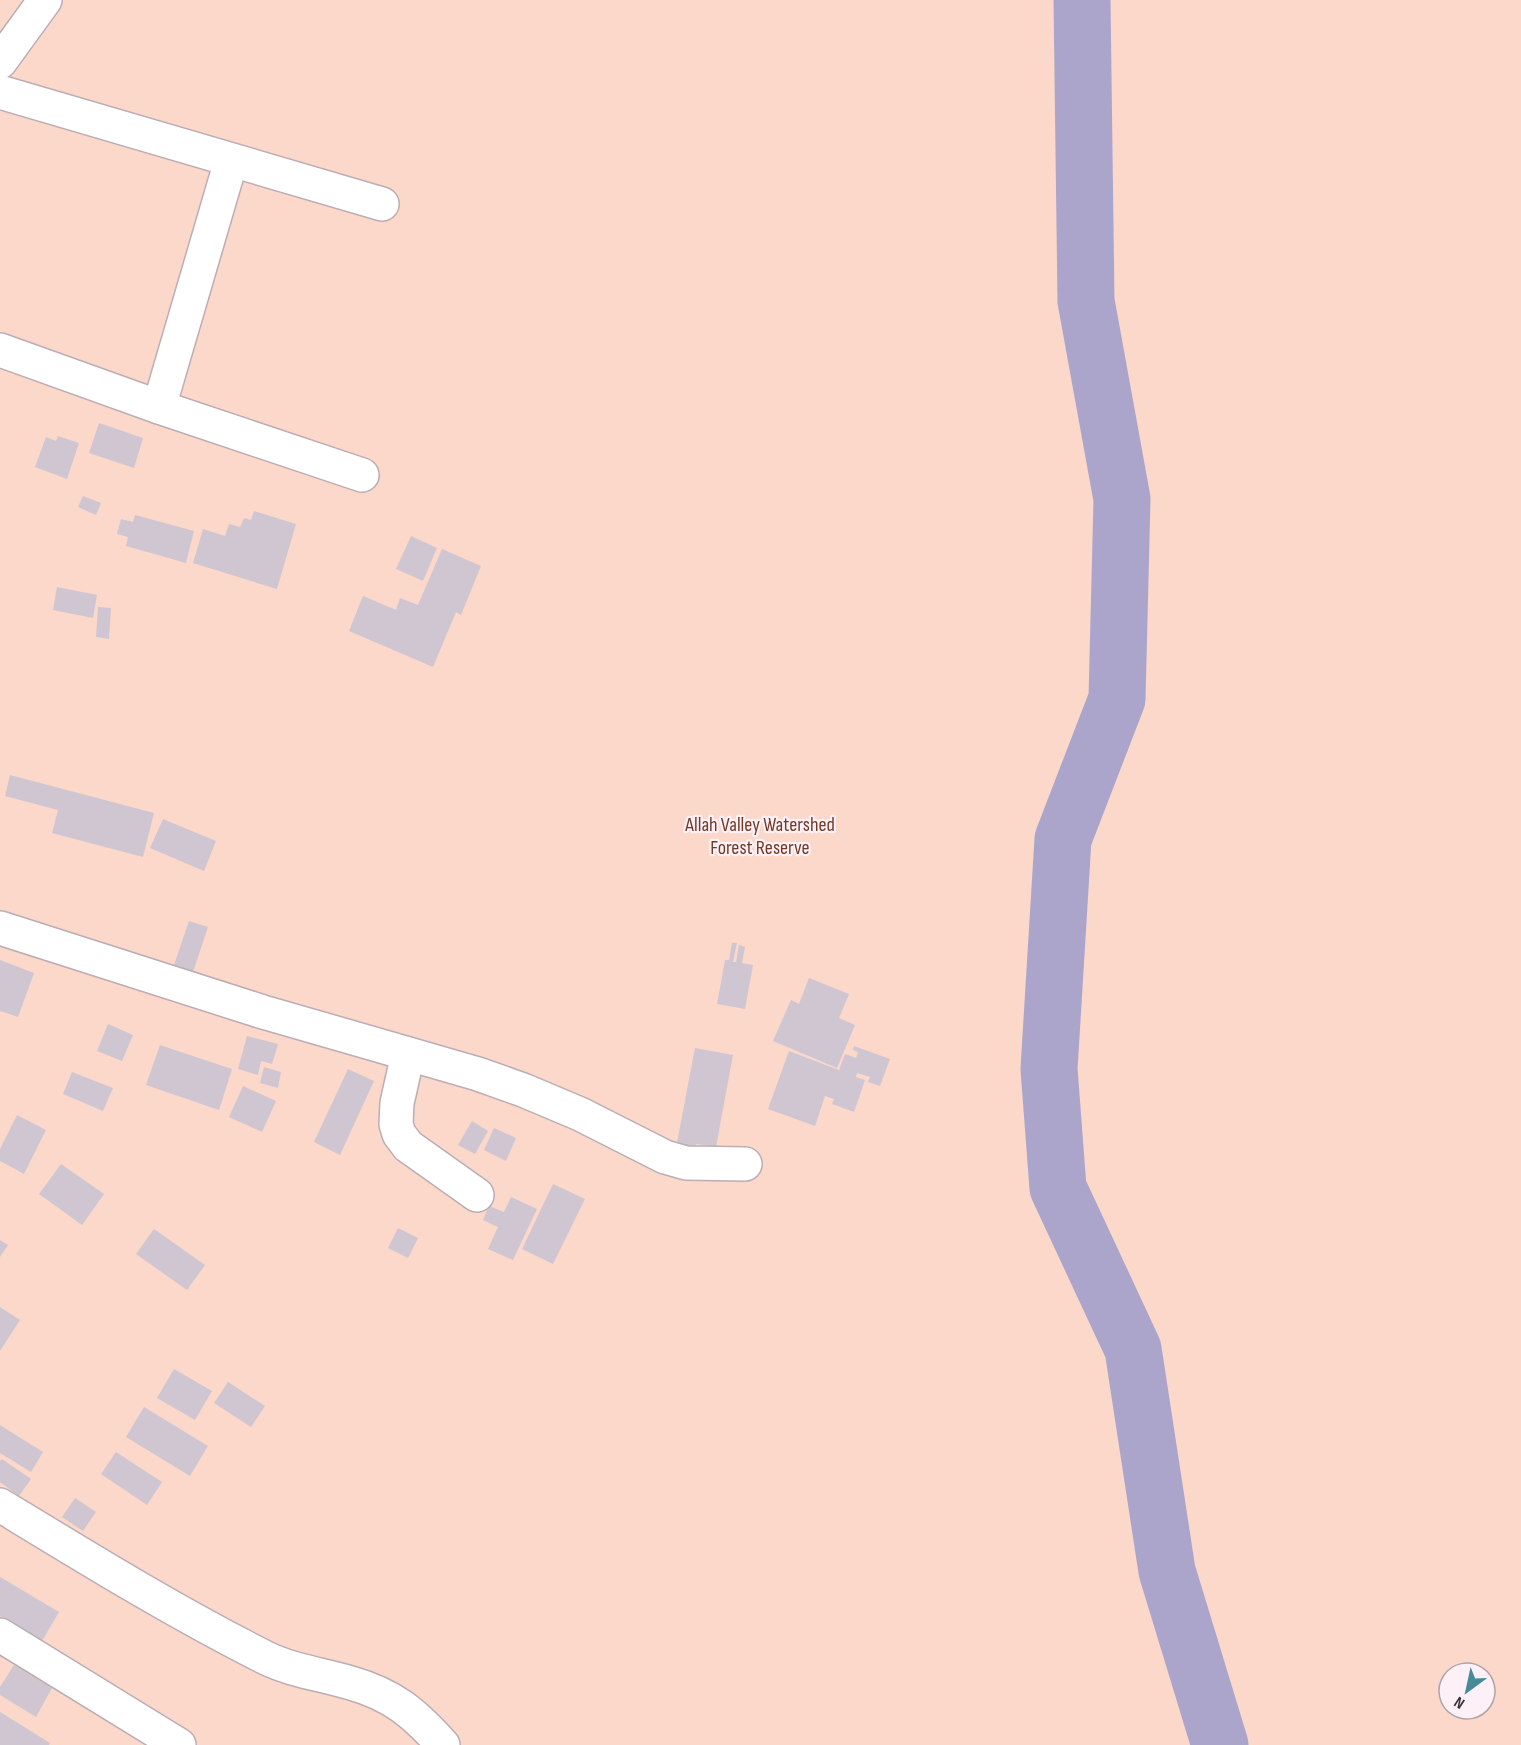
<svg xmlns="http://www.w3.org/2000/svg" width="1521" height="1745" viewBox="0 0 1521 1745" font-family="'Sofia Sans Condensed',sans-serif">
<rect width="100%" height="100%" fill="#fdf0f7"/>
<path fill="#fbd8ca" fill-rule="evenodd" d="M 0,0 L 1521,0 L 1521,1745 L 0,1745 ZM 1449,1673 L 1485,1673 L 1485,1709 L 1449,1709 Z"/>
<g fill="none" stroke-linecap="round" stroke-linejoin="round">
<polyline stroke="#aba5cc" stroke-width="57" points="1082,0 1086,301 1122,499 1117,699 1063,839 1049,1069 1058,1188 1133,1349 1167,1571 1220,1745"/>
</g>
<g fill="#cfc6d2">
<polygon points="99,423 143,438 134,468 89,453"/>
<polygon points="58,436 79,443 67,479 35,467 46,437 56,441"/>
<polygon points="83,496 101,503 96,515 78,507"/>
<polygon points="254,511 296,524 277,589 193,563 203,529 225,536 229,524 240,527 244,518 251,520"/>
<polygon points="135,515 194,531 186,563 126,546 128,537 117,534 121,519 133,522"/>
<polygon points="411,536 437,548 423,581 396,569"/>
<polygon points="442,549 481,566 461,615 456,612 433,667 349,631 363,596 396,610 400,598 418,605"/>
<polygon points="57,587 97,595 93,618 53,610"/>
<polygon points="98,607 111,608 109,639 96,637"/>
<polygon points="10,775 154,813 143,857 52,833 58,810 5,796"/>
<polygon points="163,819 216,841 204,871 150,848"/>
<polygon points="189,921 208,927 193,972 174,965"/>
<polygon points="732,943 737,943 733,962 736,962 739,945 745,947 742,963 753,965 745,1009 717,1004 725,960 729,960"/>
<polygon points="0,960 34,973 18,1017 0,1011"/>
<polygon points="809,978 849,994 839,1018 855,1025 837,1068 773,1041 791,1000 799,1004"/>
<polygon points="108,1024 133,1035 122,1061 97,1051"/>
<polygon points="247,1036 278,1044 272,1064 261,1061 258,1075 238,1069"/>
<polygon points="160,1045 232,1069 219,1110 146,1085"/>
<polygon points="854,1046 890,1059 880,1086 868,1082 870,1077 857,1073 856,1077 865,1080 854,1112 832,1104 834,1099 825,1096 815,1126 768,1109 789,1051 839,1070 845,1054 856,1058 858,1052 853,1050"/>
<polygon points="695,1048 733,1055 716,1147 696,1144 694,1152 676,1148"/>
<polygon points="264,1067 281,1072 278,1088 260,1083"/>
<polygon points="348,1069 374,1081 340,1155 314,1142"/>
<polygon points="72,1072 113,1088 103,1111 63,1094"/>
<polygon points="243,1086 276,1101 262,1132 229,1117"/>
<polygon points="17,1115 46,1130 24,1174 0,1161 0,1149"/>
<polygon points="472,1121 488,1131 475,1154 458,1145"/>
<polygon points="494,1128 516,1138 506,1161 484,1150"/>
<polygon points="61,1164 104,1194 82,1225 39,1194"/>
<polygon points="553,1184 585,1199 553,1264 522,1249"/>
<polygon points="511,1197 537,1209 513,1260 488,1249 498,1227 483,1220 489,1206 504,1212"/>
<polygon points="398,1228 418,1238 408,1258 388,1248"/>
<polygon points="154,1229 205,1265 187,1290 136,1254"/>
<polygon points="0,1240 8,1245 0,1257"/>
<polygon points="0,1307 20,1320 0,1351"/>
<polygon points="174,1369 212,1391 195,1420 157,1398"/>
<polygon points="228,1382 265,1406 251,1427 214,1403"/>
<polygon points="144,1407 208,1446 190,1476 126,1437"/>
<polygon points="0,1425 43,1452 31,1472 0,1453"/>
<polygon points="116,1452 162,1482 147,1505 101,1474"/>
<polygon points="2,1459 31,1479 19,1496 0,1482 0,1461"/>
<polygon points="75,1498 96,1512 83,1531 62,1517"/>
<polygon points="0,1577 59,1612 42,1641 0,1616"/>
<polygon points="14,1665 52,1688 36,1717 0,1695 0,1687"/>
<polygon points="0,1712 50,1743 49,1745 0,1745"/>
</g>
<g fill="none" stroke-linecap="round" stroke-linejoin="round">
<defs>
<g id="minor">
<polyline points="0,62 45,0"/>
<polyline points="0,92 382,204"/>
<polyline points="0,350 159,407 362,475"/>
<polyline points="159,407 231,161"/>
<polyline points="0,928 263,1012 478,1074 523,1090 580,1114 665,1157 686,1163 745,1164"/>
<polyline points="408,1054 397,1103 396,1124 399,1134 408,1146 477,1195"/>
<path d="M 0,1505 C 87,1558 173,1611 264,1657 C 292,1671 321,1674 351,1683 C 393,1695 414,1713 443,1745"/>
<polyline points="0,1635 179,1745"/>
</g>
</defs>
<use href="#minor" stroke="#bcadb5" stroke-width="36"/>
<use href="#minor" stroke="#fff" stroke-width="33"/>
</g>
<g text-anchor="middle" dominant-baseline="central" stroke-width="4.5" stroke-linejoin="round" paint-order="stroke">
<g font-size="20" fill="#723a24" stroke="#fdf0f7">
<text x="760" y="825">Allah Valley Watershed<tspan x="760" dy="23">Forest Reserve</tspan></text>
</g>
</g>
<g transform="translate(1467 1691) rotate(213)"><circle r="28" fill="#fdf0f7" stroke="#aea4a9" stroke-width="1.5"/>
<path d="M0-4.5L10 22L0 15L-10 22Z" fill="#468b97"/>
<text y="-9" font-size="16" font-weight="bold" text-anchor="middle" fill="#373134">N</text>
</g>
</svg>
